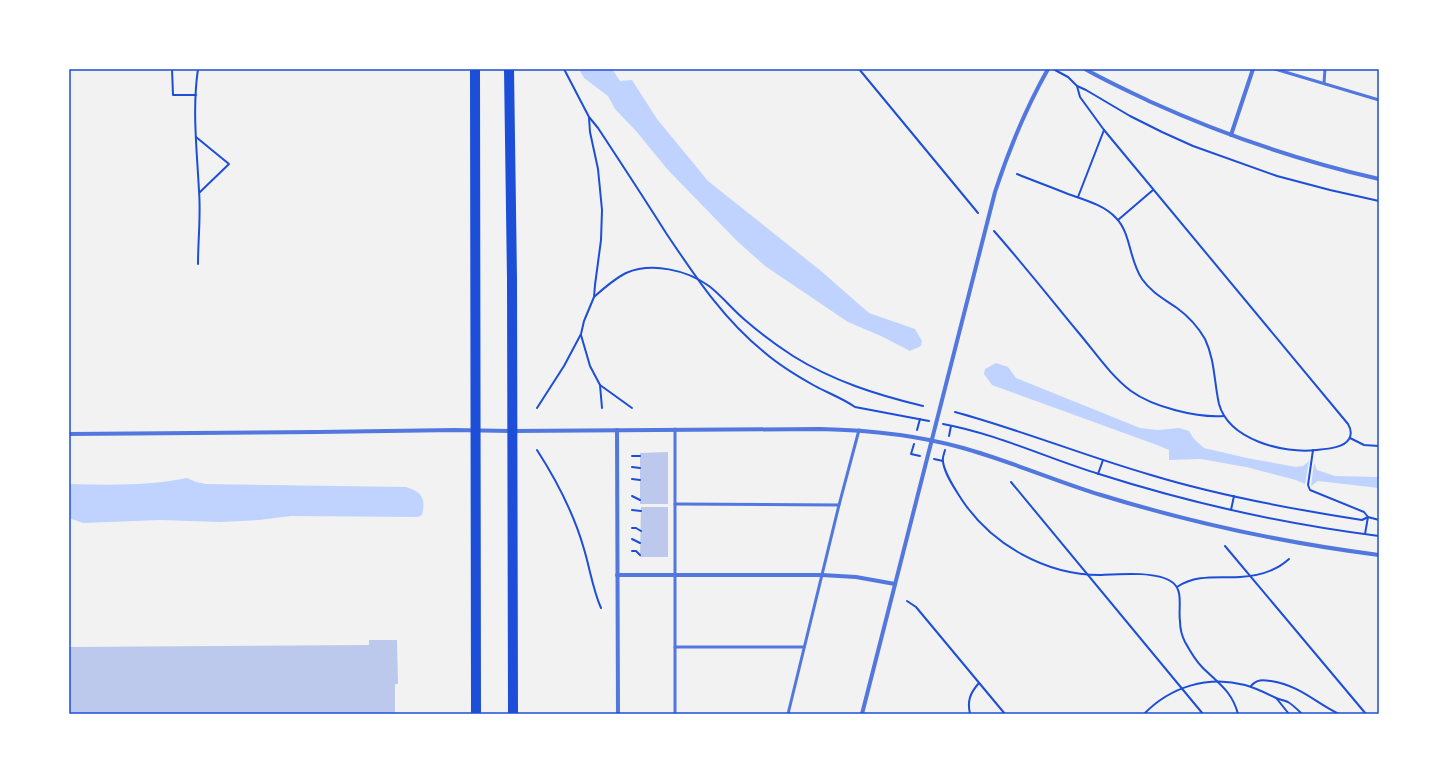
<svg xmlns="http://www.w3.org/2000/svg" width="1448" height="783" viewBox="0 0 1448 783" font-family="Roboto,sans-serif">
<rect width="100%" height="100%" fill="#f2f2f2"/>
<g fill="#bfd3fe">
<polygon points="579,69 612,69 620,81 632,80 657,119 708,181 821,271 869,313 915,329 922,341 921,346 910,351 881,336 848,322 765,266 736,240 668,170 636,131 615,109 608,96 584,78"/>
<polygon points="996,363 1008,367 1016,378 1140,428 1158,430 1179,428 1189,431 1194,439 1204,448 1247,458 1296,467 1303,466 1309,461 1305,484 1296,480 1246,467 1201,459 1169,460 1169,450 1157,445 992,385 984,374 985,369"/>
<polygon points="1314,463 1317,470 1335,476 1379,477 1379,488 1318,481 1311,486"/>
<path d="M 187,478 L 196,482 L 206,484 L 406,487 C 422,492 426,498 422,515 L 418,517 L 291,516 L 259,520 L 220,522 L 160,520 L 83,523 L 69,518 L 69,484 C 108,485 149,486 187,478 Z"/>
</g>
<g fill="#bdc9ec">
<polygon points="668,452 668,504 640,504 640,453"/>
<polygon points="641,507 668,507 668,557 640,557"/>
<polygon points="369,640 397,640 398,684 395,684 395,714 69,714 69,647 369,645"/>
</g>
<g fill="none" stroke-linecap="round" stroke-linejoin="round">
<g stroke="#1d4ed8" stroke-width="2">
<polyline points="172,69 173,95 196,95"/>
<path d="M 564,69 L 589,117 L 598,128 C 621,163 644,198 666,233 C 695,276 723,319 764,352 C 779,365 797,376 815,386 C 828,393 842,398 855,407 L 929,421"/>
<polyline points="859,69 978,213"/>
<polyline points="1055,70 1068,77 1077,86 1086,90 1130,116 1162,132 1193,146 1277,176 1330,190 1379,201"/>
<polyline points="196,137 229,164 200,192"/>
<path d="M 1017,174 C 1034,181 1051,187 1068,194 C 1085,200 1104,205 1116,218 C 1131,233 1129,260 1142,279 C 1151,292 1164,299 1177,308 C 1188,316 1198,327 1205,339 C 1215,360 1214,382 1219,404 C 1229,440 1284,454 1316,450 C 1326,449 1344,448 1349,439 C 1352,434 1351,429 1348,424 L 1104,130 L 1080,97 L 1077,86"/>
<polyline points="1078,197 1104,130"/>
<polyline points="1118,220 1153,190"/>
<path d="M 994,231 C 1023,264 1050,298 1078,332 C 1095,352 1110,375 1131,391 C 1153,407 1197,418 1224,416"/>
<path d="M 198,264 C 198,240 201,215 199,191 C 197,151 192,109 198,69"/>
<path d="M 594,297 C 604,288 614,279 626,273 C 652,262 687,270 709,286 C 722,296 732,309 745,320 C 760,333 776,345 793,356 C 833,381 877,395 923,406"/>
<polyline points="581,335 590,366 600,385 632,408"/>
<polyline points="600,385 602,408"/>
<polyline points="537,408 564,366 581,334 584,321 594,297 595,285 601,240 602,210 598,169 590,132 589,118"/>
<path d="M 955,412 C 1021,430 1085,456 1151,475 C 1220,496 1291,509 1362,520 L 1368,517 L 1379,520"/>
<path d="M 943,424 C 997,434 1047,458 1099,474 C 1190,503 1284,524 1379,536"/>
<polyline points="917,430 920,419"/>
<polyline points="949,436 951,426"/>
<polyline points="1350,438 1364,445 1379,446"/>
<polyline points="914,444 911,454 920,456"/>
<path d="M 537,450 C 557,481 574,514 584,549 C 590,569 593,590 601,608"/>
<path d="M 945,450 C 944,454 942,458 943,462 C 945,475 955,489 962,500 C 992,545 1046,575 1100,575 C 1119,574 1157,571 1172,582 C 1184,590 1178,609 1180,621 C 1180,628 1182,636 1185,642 C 1190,651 1195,660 1202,667 C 1218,683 1232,691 1238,714"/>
<polyline points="1313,450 1308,485 1310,490 1364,512 1368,517 1365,534"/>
<polyline points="632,456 640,456"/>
<polyline points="934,459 943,461"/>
<polyline points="632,467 640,468"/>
<polyline points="1098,474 1103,460"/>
<polyline points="632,479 640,480"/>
<polyline points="1011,482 1203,714"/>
<polyline points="632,496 640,500"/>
<polyline points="632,510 641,511"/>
<polyline points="1231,510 1234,496"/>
<polyline points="632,528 636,528 641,531"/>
<polyline points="632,539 640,543"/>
<polyline points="1225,546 1366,714"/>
<polyline points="632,551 636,551 640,555"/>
<path d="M 1177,587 C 1196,574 1218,578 1240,577 C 1258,576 1276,571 1289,559"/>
<polyline points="907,601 916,607 1005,714"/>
<path d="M 1251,686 C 1257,679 1263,680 1271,681 C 1301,686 1314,702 1339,714"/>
<polyline points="1277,699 1289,714"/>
<path d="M 970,714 C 967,701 970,693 979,683"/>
<path d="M 1144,714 C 1170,687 1208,675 1245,685 C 1256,688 1266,693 1276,698 C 1280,700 1284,700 1288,702 C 1293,705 1298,710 1302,714"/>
</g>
<g stroke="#5277de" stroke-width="3">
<polyline points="1275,69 1379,100"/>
<polyline points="1324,83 1325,69"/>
<polyline points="675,429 675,714"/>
<polyline points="675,504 839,505"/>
<polyline points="675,647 804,647"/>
<polyline points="788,714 839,505 859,430"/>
</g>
<g stroke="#5277de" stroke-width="4">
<path d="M 1085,69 C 1106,81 1128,91 1151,102 C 1224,135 1300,161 1379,179"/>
<polyline points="1231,135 1253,69"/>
<polyline points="617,430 618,714"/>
<path d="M 69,434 L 318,432 L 455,430 L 513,431 L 820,429 C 868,430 917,435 963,448 C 1010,461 1055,481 1101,495 C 1192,523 1285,543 1379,555"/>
<polyline points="617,575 822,575 856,577 895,584"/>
<path d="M 862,714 L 995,192 C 1009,149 1026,108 1048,69"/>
</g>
<g stroke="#1d4ed8" stroke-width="10">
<polyline points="475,69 476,714"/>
<polyline points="509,69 512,279 513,714"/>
</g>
</g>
<rect width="1448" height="783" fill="none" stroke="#ffffff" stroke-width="140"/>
<rect x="70" y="70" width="1308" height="643" fill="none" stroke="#1d4ed8" stroke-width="1.5"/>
</svg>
